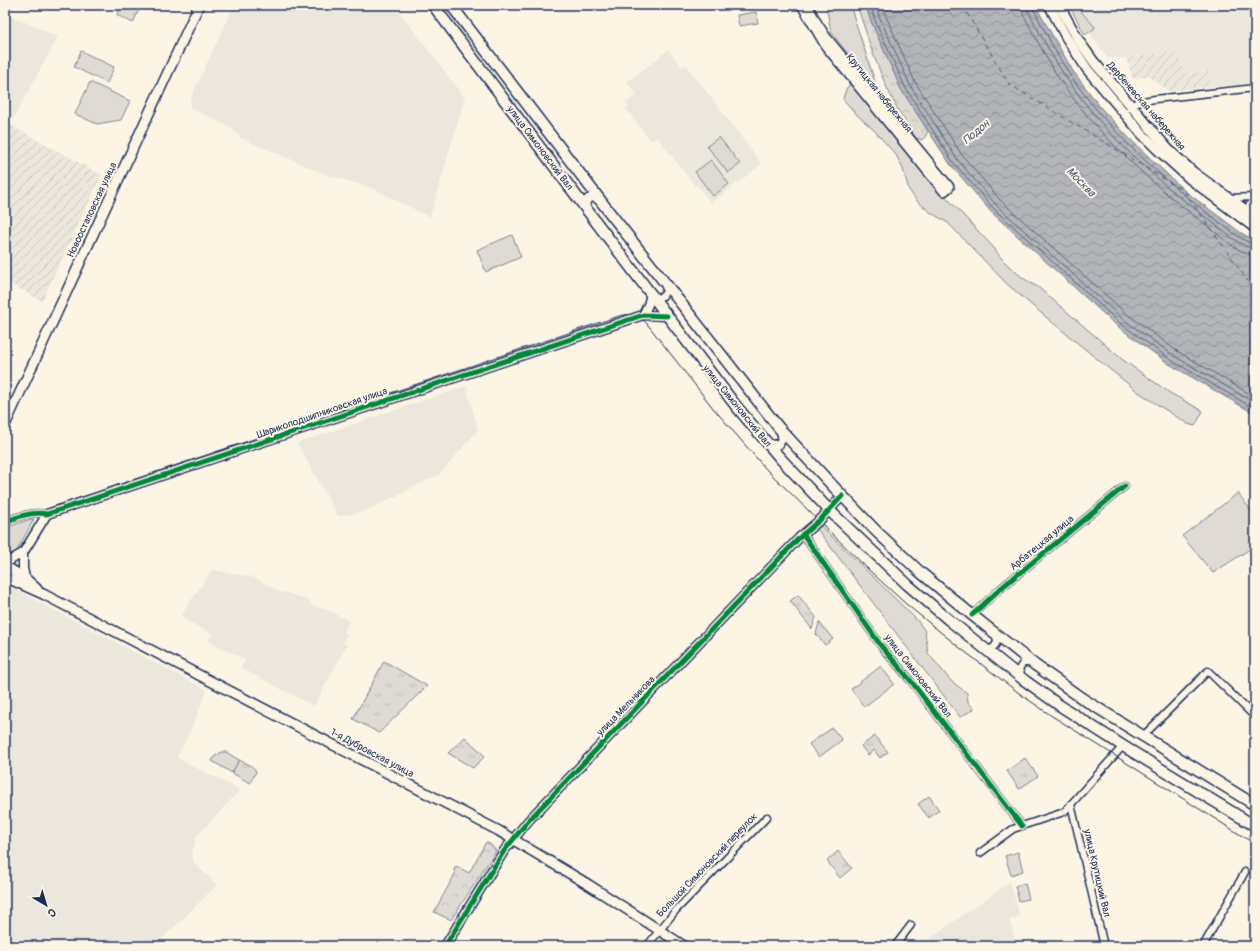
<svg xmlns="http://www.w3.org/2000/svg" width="1260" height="951" viewBox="0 0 1260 951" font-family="Pangolin,sans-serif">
<defs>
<pattern id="industrial-furrows" width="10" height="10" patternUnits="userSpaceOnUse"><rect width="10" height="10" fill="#ece7dc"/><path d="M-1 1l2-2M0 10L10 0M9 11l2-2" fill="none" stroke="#cac6bf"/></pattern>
<pattern id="forest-crowns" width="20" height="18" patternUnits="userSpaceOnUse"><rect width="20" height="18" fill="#dfdbd4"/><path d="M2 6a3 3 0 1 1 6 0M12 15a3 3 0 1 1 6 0" fill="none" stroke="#bfbcb8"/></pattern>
<pattern id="park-tufts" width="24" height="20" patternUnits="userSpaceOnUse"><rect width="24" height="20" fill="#dfdbd4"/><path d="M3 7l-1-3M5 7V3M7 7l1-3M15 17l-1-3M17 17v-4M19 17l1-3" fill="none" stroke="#bfbcb8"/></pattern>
<pattern id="water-waves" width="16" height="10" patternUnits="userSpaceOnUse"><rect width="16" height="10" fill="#b2b4b8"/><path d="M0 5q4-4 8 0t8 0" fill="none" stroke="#909399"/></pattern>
</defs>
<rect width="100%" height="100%" fill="#fcf5e5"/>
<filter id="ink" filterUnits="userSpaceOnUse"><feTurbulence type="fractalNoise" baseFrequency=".025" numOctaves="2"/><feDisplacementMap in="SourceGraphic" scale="8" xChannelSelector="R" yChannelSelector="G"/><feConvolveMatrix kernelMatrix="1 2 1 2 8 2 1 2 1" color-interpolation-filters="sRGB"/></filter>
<g filter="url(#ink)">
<g fill="#ece7dc">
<polygon points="234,5 394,5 465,98 430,217 372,188 325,174 241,138 230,127 189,107 192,102 190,100"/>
<polygon points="1069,5 1255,5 1255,83 1211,87 1209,71 1187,73 1167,52 1126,58 1108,58"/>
<polygon points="5,13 58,37 13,119 5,115"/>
<polygon points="668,50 682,67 686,65 762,164 711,203 697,185 695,186 657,137 651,141 626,109 629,106 626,103 637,95 627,82"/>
<polygon points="466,386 478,430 440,474 364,512 338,516 297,443"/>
<polygon points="212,570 253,577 282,593 285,592 311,601 310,605 325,609 349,621 344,632 347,633 343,643 347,645 314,706 241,668 245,660 208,641 212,634 187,621 181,615"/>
<polygon points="5,584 207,690 197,716 177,758 240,790 197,836 192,853 194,863 217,885 155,946 5,946"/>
<polygon points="1010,882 1020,916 1009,920 1017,944 1027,941 1028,946 921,946 920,945"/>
</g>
<g fill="url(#industrial-furrows)">
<polygon points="1167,52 1174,52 1187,73 1209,71 1211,87 1168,91 1148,76 1133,79 1126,58"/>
<polygon points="5,122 102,175 42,301 5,281"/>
</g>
<g fill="#dfdbd4" stroke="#7d8599">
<polygon points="826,5 850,5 876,85 875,86 873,86 831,32"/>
<polygon points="1069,5 1075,5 1095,27 1094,29 1085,35"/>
<polygon points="756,12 758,23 739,26 737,15"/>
<polygon points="81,51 114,67 107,83 74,67"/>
<polygon points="90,82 130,101 121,120 97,124 75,114"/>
<path d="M 852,82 L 948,199 L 994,248 C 1002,262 1023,280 1038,287 L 1123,360 L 1170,393 L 1203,411 L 1195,426 L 1188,424 L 1158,405 L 1137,391 L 1097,359 L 1035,308 L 1006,283 L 948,223 L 930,212 L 917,201 L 909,190 L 902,166 L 896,155 L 874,130 L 856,114 L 843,99 L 846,89 Z"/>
<polygon points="719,137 740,164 728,173 707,146"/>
<polygon points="711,160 729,184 713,196 695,172"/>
<polygon points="512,235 521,257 486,272 477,250"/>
<polygon points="1238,493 1255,516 1255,535 1253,547 1213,573 1182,536"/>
<polygon points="31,519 34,519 16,552 8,557 5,556 5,528"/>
<polygon points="821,526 917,620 925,631 928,653 951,681 967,693 968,702 974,709 960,717 817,529"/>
<polygon points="881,666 894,684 864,707 851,689"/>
<polygon points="832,728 842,740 819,757 809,744"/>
<polygon points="222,752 226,752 239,760 232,773 212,761 215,756"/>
<polygon points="1018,852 1023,871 1011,875 1005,856"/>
<polygon points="1025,883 1029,899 1019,901 1015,886"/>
</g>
<g fill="url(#forest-crowns)" stroke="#7d8599">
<polygon points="857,5 866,5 870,19 901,89 928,131 925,137 922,140 916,138 898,110 887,88 873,54"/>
<polygon points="486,842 491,845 496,851 451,920 434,912 455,874 454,869 456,866 469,873"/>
</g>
<g fill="url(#park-tufts)" stroke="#7d8599">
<polygon points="122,5 141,5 133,23 117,15"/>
<polygon points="798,595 816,617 812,629 790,601"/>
<polygon points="819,622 833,639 825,645 816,634"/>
<polygon points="384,661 427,686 379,733 353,719"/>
<polygon points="875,736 888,752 880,758 874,750 868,755 861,746"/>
<polygon points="465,737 485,756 473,768 448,753"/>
<polygon points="1025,758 1038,776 1019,789 1007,771"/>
<path d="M 239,760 C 245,763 254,765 256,772 L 250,783 L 232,773 Z"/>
<polygon points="929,796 939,810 929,818 918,804"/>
<polygon points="838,851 852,868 840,878 827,861"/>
</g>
<polygon fill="url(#water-waves)" stroke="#767f94" points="866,5 1035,5 1073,71 1101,108 1130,139 1185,191 1240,232 1255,241 1255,414 1169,364 1117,326 991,212 950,164 901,89 870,19"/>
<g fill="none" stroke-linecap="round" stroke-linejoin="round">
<g stroke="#576482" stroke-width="1">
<polyline points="871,5 874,18 905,87 953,162 994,209 1120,323 1171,360 1255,409"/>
<polyline points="876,5 879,16 910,85 957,159 997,206 1123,319 1174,356 1255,403"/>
<polyline points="882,5 885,14 915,82 962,155 1001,201 1127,314 1177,351 1255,397"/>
<path d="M 1021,5 L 1023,14 C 1035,36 1046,59 1060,80 C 1098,136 1155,187 1209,227 C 1220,236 1240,255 1255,255"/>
<path d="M 1027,5 L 1028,11 C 1040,33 1051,56 1066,77 C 1103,133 1158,182 1212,222 C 1222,230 1242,248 1255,249"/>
<path d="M 1032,5 L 1033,8 C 1045,31 1056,54 1070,75 C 1108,130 1161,178 1214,218 C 1224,225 1243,243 1255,244"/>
</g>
<polyline stroke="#485779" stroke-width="1" stroke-dasharray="5 4" stroke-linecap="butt" points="962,5 1009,84 1184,191 1255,291"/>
<defs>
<g id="minor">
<polyline points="1130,108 1137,102 1155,99 1255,88"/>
<polyline points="1228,198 1255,197"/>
<polyline points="1252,214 1249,206 1252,200 1255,199"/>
<polyline points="653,295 657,298 663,296 666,291 665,285"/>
<path d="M 5,521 C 19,517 32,511 47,514"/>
<polyline points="803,534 881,646 911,681 1022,826"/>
<polyline points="972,615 1000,589 1125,486"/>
<path d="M 985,649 L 990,649 C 996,647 999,641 995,635"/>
<polyline points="1022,677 1019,669 1023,663 1032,663"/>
<polyline points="1143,736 1208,671 1255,717"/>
<polyline points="1071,804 1104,946"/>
<polyline points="980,853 1013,829 1064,812 1123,746"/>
<polyline points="647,946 676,910 767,817"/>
<polyline points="895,946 911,925"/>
<polyline points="1203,946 1245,872"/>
</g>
<g id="tertiary">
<polyline points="586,209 585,204 588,199 593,197 600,200"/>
<polyline points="643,315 648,305 651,294"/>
<path d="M 767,442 L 771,445 L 779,444 C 783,439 783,435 780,429"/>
<polyline points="23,553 23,568 25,578"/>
<polyline points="5,563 23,553 47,514 643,315 667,316"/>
<polyline points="445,946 504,851 528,821 799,538 822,518 842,496"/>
</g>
<g id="secondary">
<polyline points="802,5 826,46 944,191 949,187 825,36 816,22 807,5"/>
<polyline points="1049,5 1066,37 1087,69 1142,134 1157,149 1190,179 1255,228"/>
<polyline points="1059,5 1079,41 1094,62 1167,148 1193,172 1255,217"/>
<polyline points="5,425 199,5"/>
<polyline points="5,566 25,578 37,589"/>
<polyline points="5,577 43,594 499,831 589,885 684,946"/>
</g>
<g id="primary">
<polyline points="433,5 587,210 736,406 780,458 829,510 908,585 949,620 1024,680 1059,705 1123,746 1255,826"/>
<polyline points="451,5 610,213 779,428 832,485 877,532 920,572 972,615 1035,665 1083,699 1255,805"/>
</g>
</defs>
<use href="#minor" stroke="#1b2f5e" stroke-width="9"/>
<use href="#tertiary" stroke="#1b2f5e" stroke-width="11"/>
<use href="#secondary" stroke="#1b2f5e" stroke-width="12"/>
<use href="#primary" stroke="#1b2f5e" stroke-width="13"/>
<use href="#minor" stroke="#fcf5e5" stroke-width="6"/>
<use href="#tertiary" stroke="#fcf5e5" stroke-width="8"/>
<use href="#secondary" stroke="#fcf5e5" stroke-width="9"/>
<use href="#primary" stroke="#fcf5e5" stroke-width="10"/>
<path stroke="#1b2f5e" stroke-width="1" d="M 5,523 L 619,316 C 633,313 638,314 648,325 L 713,408 L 766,469 L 871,572 L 906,604 L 960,648 L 1023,696 L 1052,716 L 1255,844"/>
<defs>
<g id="cycleway">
<path d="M 5,521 C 19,517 32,511 47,514 L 643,315 L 667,316"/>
<polyline points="803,534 881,646 911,681 1022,826"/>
<polyline points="972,615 1000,589 1125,486"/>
<polyline points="445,946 504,851 528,821 799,538 822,518 842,496"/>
</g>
</defs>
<use href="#cycleway" stroke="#fcf5e5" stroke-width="8"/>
<use href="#cycleway" stroke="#00873e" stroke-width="5"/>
</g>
</g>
<g text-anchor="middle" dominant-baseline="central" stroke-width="4" stroke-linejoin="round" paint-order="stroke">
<g font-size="10" fill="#1b2f5e" stroke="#fcf5e5">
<text transform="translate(879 93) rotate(51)">Крутицкая набережная</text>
<text transform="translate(1146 106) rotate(49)">Дербеневская набережная</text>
<text transform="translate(540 148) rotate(53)">улица Симоновский Вал</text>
<text transform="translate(92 210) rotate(-65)">Новоостаповская улица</text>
<text transform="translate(737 406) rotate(51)">улица Симоновский Вал</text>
<text transform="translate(322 413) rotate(-19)">Шарикоподшипниковская улица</text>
<text transform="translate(1042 543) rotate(-40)">Арбатецкая улица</text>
<text transform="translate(918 676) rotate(52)">улица Симоновский Вал</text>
<text transform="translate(626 706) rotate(-46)">улица Мельникова</text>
<text transform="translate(372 753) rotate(28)">1-я Дубровская улица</text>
<text transform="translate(707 865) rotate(-46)">Большой Симоновский переулок</text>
<text transform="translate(1097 873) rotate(77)">улица Крутицкий Вал</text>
</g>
<g font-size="11" font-style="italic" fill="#485779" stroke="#fcf5e5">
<text transform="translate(976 132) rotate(-40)">Подон</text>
<text transform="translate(1081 182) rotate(46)">Москва</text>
</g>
</g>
<rect width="1260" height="951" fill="none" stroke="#fcf5e5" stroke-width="20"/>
<rect x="10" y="10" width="1240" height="931" fill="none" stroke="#1b2f5e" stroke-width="1.5" filter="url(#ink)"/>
<g transform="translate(46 905) rotate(142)" stroke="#fcf5e5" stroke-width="3" paint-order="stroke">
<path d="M0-3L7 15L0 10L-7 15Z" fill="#1b2f5e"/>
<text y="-6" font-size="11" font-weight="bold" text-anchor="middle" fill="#1b2f5e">С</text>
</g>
</svg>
